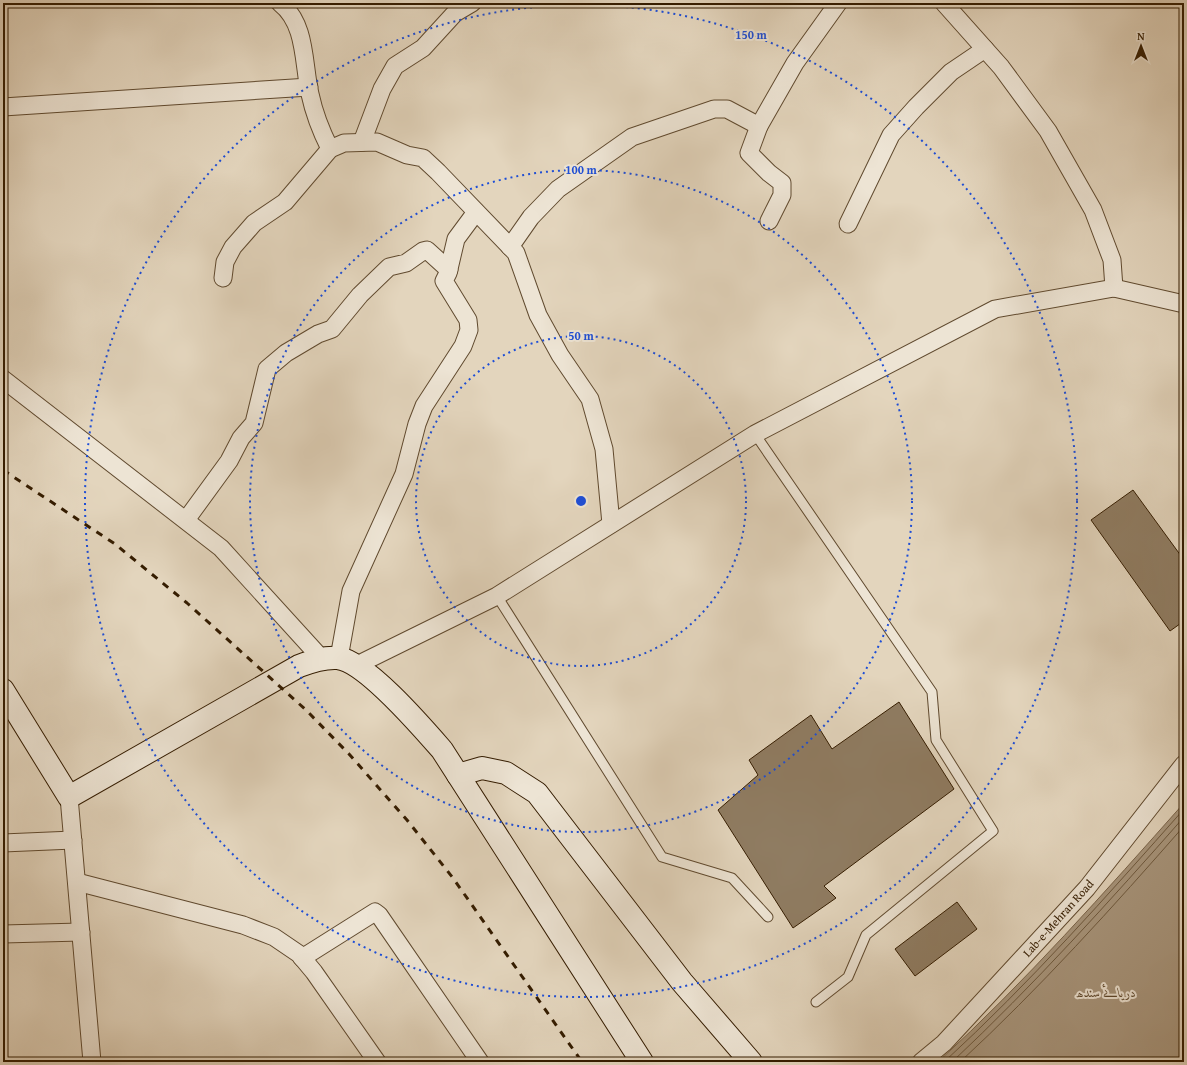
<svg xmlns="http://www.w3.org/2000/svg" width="1187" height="1065" viewBox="0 0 1187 1065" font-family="'Gentium Book Plus',Amiri,serif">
<rect width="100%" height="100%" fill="#e3d5bd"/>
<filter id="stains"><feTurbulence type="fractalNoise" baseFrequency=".005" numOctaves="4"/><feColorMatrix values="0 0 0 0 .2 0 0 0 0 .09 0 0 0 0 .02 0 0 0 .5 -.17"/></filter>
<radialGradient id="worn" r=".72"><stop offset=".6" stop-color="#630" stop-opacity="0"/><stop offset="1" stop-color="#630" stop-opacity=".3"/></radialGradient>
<path fill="#a8967d" stroke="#7a654b" d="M 1184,803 L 1184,1062 L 938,1062 C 1026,981 1105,892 1184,803 Z"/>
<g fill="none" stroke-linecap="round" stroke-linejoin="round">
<g stroke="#6e593e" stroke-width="1">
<path d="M 944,1062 C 1030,983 1107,896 1184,809"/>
<path d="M 952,1062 C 1034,985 1110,901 1184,817"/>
<path d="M 960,1062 C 1040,988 1113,907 1184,826"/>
</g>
</g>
<g fill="#8f7c62" stroke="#341c00">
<polygon points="1133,490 1184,560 1184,621 1170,631 1091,520"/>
<polygon points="899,702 954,789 824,886 836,898 793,928 718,810 758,775 749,760 811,715 832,749"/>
<polygon points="957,902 977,929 915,976 895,949"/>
</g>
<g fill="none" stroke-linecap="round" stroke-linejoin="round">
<defs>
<g id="lane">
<polyline points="755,434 932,692 936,740 993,831 866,935 848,977 816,1002"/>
<polyline points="497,596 662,857 732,878 768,917"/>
</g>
<g id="street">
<path d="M 280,3 C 307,24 303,65 310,94 C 314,113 321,131 330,149"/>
<polyline points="944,3 1001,67 1048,131 1093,210 1112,260 1114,288"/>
<polyline points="3,107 309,87"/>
<polyline points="362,142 382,89 395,66 423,48 455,13 472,3"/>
<polyline points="769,221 782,195 782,183 769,173 749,153 759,126 795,63 838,3"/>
<polyline points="848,224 891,135 916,107 951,72 985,49"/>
<polyline points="510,247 531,217 558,189 632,137 714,109 727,109 759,126"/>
<polyline points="223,278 225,262 233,247 254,223 285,202 330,149 344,143 377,142 407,155 423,158 438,172 516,253 538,315 560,355 590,399 604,449 611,524"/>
<polyline points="3,379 221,548 321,658"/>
<polyline points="186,520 229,461 241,438 254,423 267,369 286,353 318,334 332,329 360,295 389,267 406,263 423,251 427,250 449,270"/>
<polyline points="339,658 351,591 404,474 417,424 424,406 463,346 469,330 468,320 444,281 448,273 456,239 476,212"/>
<polyline points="357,665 497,596 755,434 995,309 1114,288 1184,304"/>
<polyline points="69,797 92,1062"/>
<polyline points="3,843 73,840"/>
<polyline points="77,882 243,925 274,937 299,954 314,972 377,1062"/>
<polyline points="3,934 81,932"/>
<polyline points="302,958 375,912 379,915 480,1062"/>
<polyline points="921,1062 944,1043 1087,888 1184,764"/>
</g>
<g id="secondary">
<path d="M 3,690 L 69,797 L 299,666 C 312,661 324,657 338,658 C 366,662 422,727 442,750 L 642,1062"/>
<polyline points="458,775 482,768 506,773 537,793 682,982 751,1062"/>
</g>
</defs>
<use href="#lane" stroke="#604a2f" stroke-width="11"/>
<use href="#street" stroke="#604a2f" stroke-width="19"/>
<use href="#secondary" stroke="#341c00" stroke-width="24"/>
<use href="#lane" stroke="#ede4d4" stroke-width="9"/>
<use href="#street" stroke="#ede4d4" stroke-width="17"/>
<use href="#secondary" stroke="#ede4d4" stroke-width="22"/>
<polyline stroke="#341c00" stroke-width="3" stroke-dasharray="7 7" stroke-linecap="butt" points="3,470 115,544 187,603 306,710 349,754 407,820 453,878 582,1062"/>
</g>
<g fill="none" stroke="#1d4ed8" stroke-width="2" stroke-dasharray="2 4">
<circle cx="581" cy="501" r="165"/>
<circle cx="581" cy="501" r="331"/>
<circle cx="581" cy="501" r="496"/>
</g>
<g text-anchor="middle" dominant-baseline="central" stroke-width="4" stroke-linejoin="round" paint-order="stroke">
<g font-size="12" fill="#341c00" stroke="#ede4d4">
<text transform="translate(1058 918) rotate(-48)">Lab-e-Mehran Road</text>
</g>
<g font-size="13" font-style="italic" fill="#5d472c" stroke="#ede4d4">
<text x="1106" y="992">دریائے سندھ</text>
</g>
</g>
<circle cx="581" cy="501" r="6" fill="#1d4ed8" stroke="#ede4d4" stroke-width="2"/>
<g font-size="12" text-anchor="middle" font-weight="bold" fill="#1d4ed8" stroke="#ede4d4" stroke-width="4" stroke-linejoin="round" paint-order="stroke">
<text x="751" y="39">150 m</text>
<text x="581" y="174">100 m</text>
<text x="581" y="340">50 m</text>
</g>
<rect width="1187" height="1065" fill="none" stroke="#e3d5bd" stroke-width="16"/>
<rect x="4" y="4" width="1179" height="1057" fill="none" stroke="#341c00" stroke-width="2"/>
<rect x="8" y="8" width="1171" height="1049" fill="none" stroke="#341c00"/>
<g transform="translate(1141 46)" stroke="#ede4d4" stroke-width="3" paint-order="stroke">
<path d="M0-3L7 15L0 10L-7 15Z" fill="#341c00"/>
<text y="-6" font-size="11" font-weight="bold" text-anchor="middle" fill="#341c00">N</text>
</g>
<rect width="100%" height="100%" filter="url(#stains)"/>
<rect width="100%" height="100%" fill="url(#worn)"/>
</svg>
